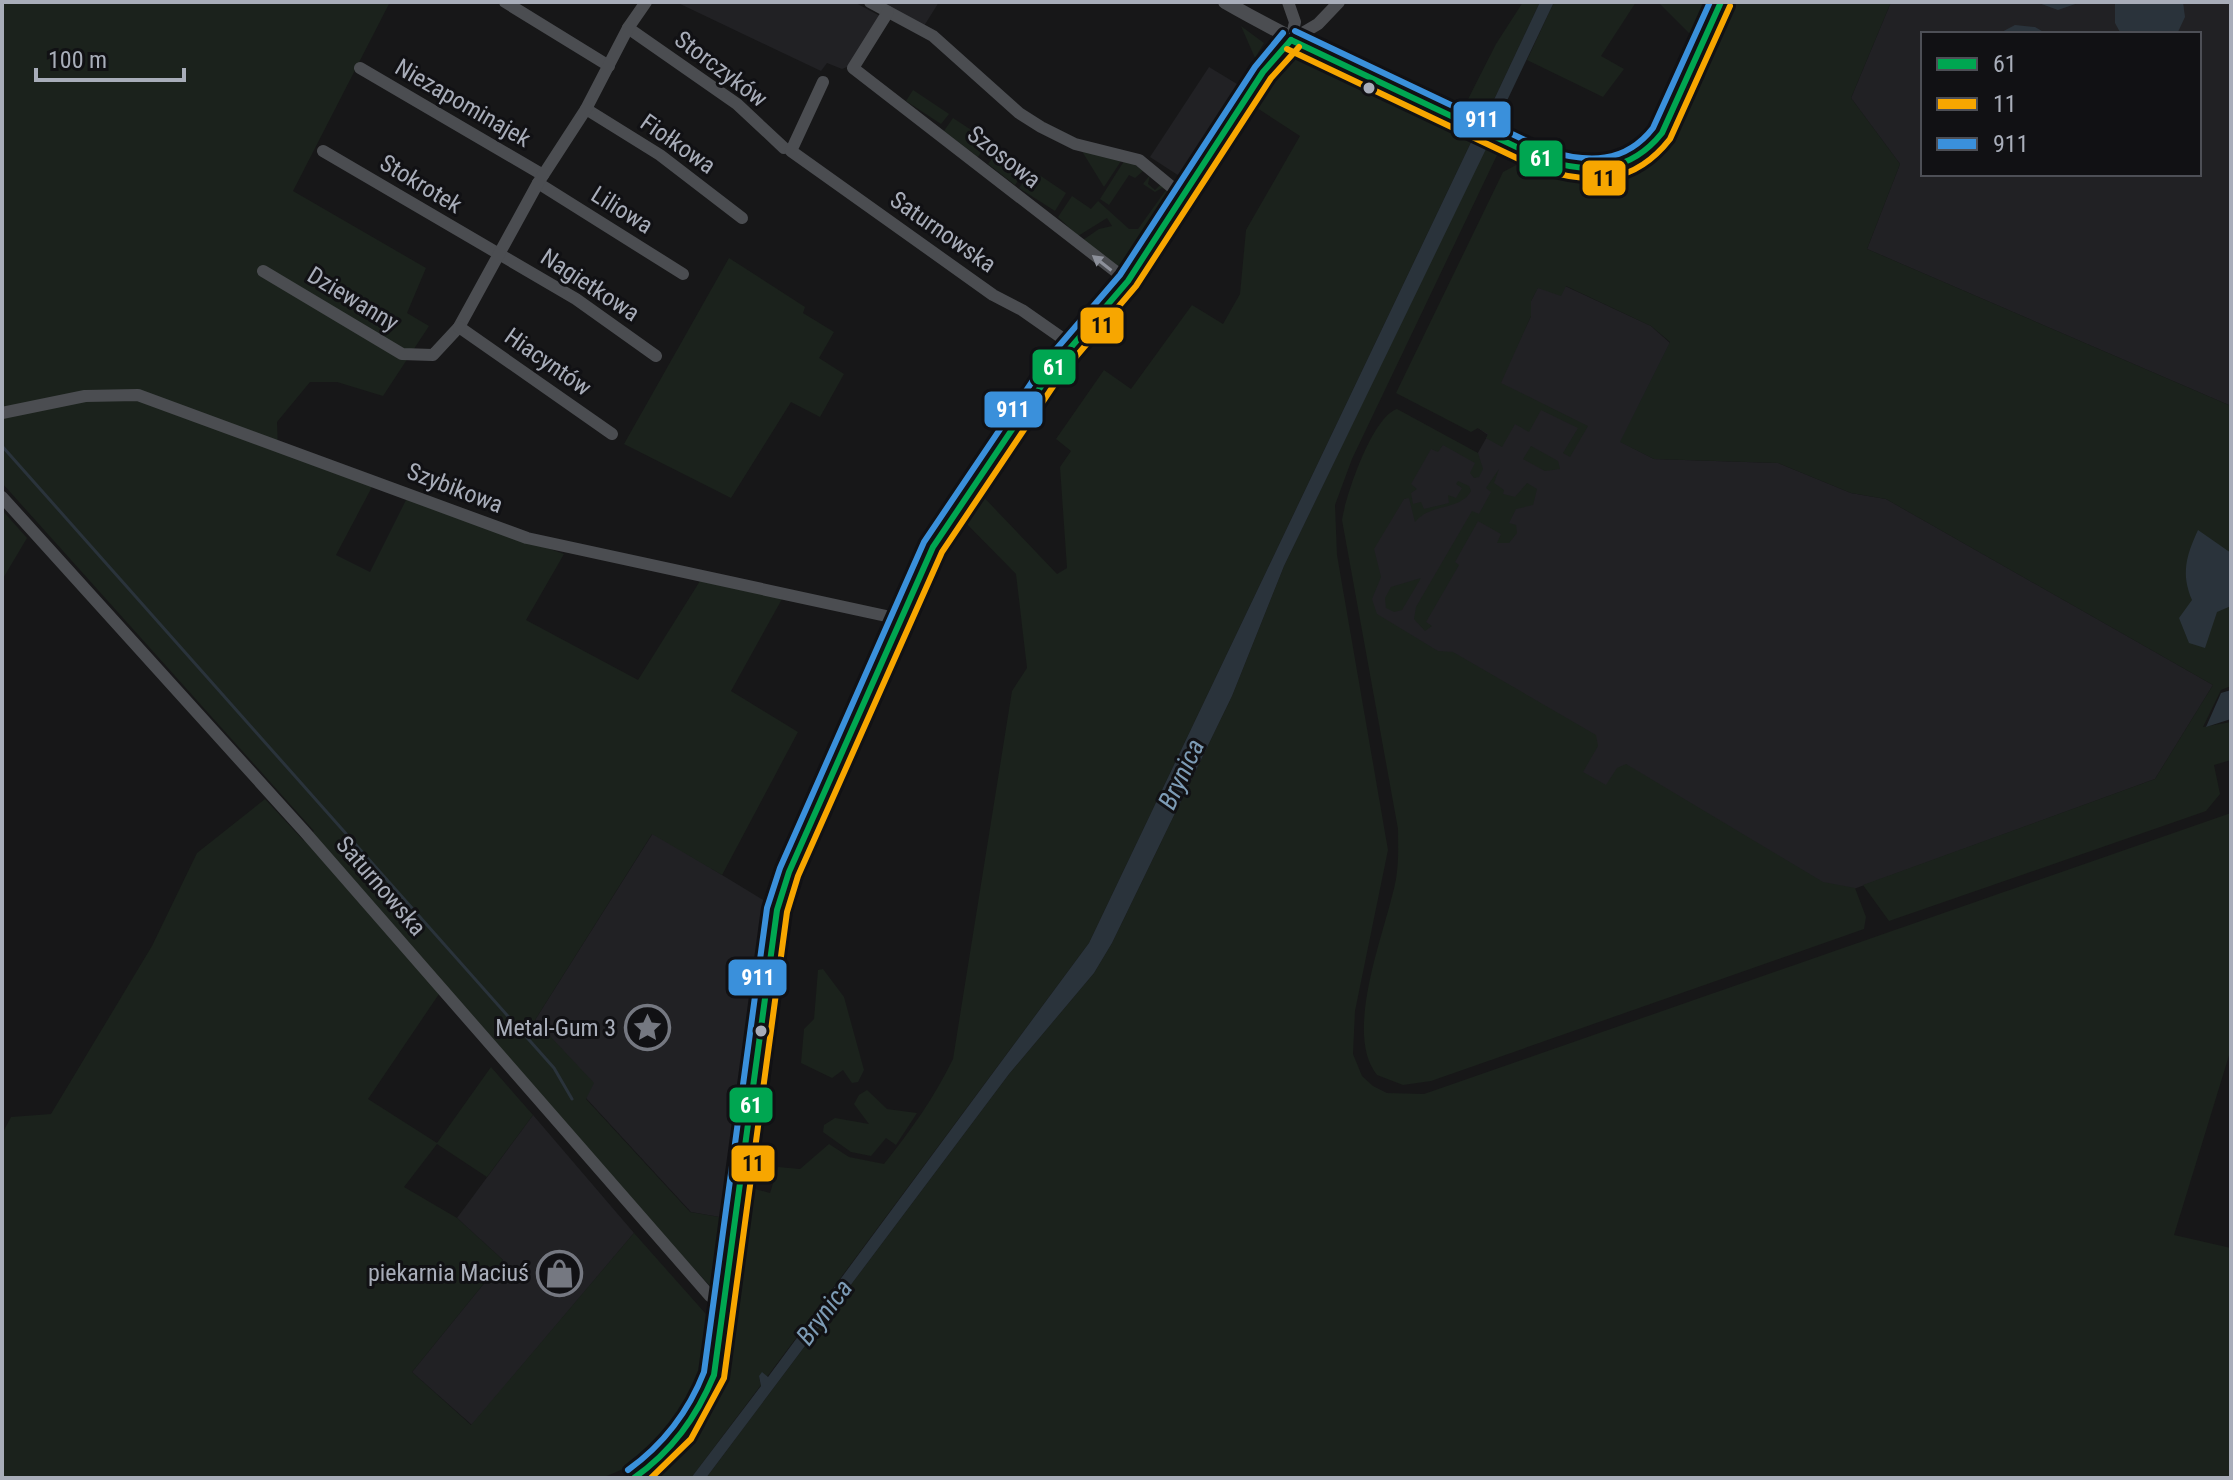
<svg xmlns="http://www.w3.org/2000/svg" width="2233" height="1480" viewBox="0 0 2233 1480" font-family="'Roboto Condensed',sans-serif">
<rect width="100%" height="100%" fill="#171718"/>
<g fill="#212124" fill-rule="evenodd">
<polygon points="676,2 854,2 880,16 852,65 842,69 827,63 821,71"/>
<polygon points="878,2 939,2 924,26"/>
<path d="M 1891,2 L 2231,2 L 2231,406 L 1867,249 L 1900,164 L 1851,98 ZM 1923,34 L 2199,34 L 2199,174 L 1923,174 Z"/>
<polygon points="1209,67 1242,87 1184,179 1150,157"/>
<polygon points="1565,286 1651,326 1670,343 1621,442 1654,459 1778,463 1851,493 1886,499 2213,685 2155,779 1840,894 1610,792 1369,621 1356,559 1430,433 1475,458 1488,435 1478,428 1531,316 1531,301 1538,287"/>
<polygon points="653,833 768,903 734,1177 725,1218 691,1212 586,1098 535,1020"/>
<polygon points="533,1115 634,1233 472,1425 412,1372 503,1260 457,1218"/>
</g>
<g fill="#1b221c">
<path d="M 2,2 L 390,2 L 293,191 L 426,268 L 407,313 L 429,326 L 383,396 L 337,382 L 310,382 L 277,422 L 278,449 L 373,485 L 336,555 L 370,572 L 407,498 L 564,554 L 526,620 L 638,680 L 700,581 L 782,599 L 731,691 L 798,732 L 722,875 L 652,834 L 535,1020 L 594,1083 L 586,1099 L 690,1212 L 725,1218 L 718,1286 L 711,1287 L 439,994 L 368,1099 L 437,1143 L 491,1067 L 533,1115 L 487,1177 L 437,1144 L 404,1187 L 457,1218 L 503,1260 L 412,1372 L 471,1425 L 634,1233 L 713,1322 C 710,1341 710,1367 703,1384 C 685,1425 643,1466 600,1478 L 2,1478 L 2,1134 L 11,1117 L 51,1114 L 152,946 L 197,853 L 265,799 L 304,841 L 314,831 L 2,483 Z"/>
<polygon points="1523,2 1540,2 1483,123 1462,111 1496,44"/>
<polygon points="1554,2 1636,2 1601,56 1624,69 1603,97 1527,60"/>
<polygon points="1658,2 1715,2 1698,42"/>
<path d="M 1728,2 L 1891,2 L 1851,98 L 1900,164 L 1867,249 L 2231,406 L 2231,686 L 2221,690 L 2203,727 L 2231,722 L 2231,760 L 2214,765 L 2220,794 L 2206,811 L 1889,921 L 1863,885 L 2155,779 L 2213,685 L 1886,499 L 1851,493 L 1778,463 L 1654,459 L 1620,442 L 1670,342 L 1651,326 L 1566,286 L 1561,296 L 1538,288 L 1531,301 L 1531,316 L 1501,383 L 1588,426 L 1570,457 L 1563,453 L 1578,428 L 1541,410 L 1529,432 L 1515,424 L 1502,447 L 1486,438 L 1488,434 L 1478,428 L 1471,432 L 1396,393 L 1503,172 L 1518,164 C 1547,170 1578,184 1609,178 C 1682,163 1704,61 1728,2 Z"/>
<polygon points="1241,26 1264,43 1255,58"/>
<path d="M 1309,56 L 1475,134 L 1089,943 L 767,1377 L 762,1373 L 759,1377 L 761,1385 L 691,1478 L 640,1478 C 680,1451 705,1432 721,1385 L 749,1166 L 756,1168 L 755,1189 L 770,1193 L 778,1167 L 800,1169 L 829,1144 L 849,1157 L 884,1164 C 911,1130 934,1098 953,1059 L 1012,691 L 1027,668 L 1016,574 L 960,517 L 975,488 L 1057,574 L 1067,568 L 1060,467 L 1071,451 L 1056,439 L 1104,370 L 1131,389 L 1192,305 L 1223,324 L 1240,294 L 1246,230 L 1300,136 L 1254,106 L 1282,63 Z"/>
<polygon points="913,90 949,114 941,124 906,101"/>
<polygon points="953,118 988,141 978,157 944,131"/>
<polygon points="1489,140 1498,146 1498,153 1352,459 1335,505 1337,555 1388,850 1355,1011 1353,1054 1362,1076 1373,1086 1387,1093 1424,1094 2231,813 2231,1049 2174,1235 2231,1248 2231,1478 706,1478 1009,1074 1094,973 1112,943 1232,696 1284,566"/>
<polygon points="992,144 1028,167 1015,185 988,164 992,159 986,154"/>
<polygon points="1080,148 1123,158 1104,187"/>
<polygon points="1126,158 1143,171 1135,178 1129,175 1109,205 1100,199"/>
<polygon points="1032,170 1066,193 1055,211 1019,188"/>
<polygon points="1150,175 1148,184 1155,190 1161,184 1171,191 1116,271 1083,240 1099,229 1112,226 1107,218 1078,236 1058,217 1072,196 1091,209 1098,201 1129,229 1138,229 1166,190 1162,188 1155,192 1143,184"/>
<polygon points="729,258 805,307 803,313 834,332 819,358 844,374 820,417 791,402 731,498 624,444"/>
<path d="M 1397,409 L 1478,453 L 1483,469 L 1479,477 L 1474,478 L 1470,473 L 1475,463 L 1443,445 L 1438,452 L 1431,449 L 1411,484 L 1417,489 L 1411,493 L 1413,504 L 1421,502 L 1424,509 L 1449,503 L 1448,495 L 1456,498 L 1462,488 L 1456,484 L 1458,481 L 1469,486 L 1471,491 C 1460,511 1430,503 1415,522 L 1409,498 L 1404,499 L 1374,549 L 1381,577 L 1372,599 L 1377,614 L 1438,651 L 1453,652 L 1596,735 L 1598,746 L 1583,772 L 1606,785 L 1617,768 L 1626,764 L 1823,882 L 1855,888 L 1866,917 L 1864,929 L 1431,1081 L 1403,1085 L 1377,1075 C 1342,1032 1387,928 1396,879 C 1399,862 1398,846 1398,829 L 1342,520 C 1346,495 1372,417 1397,409 Z"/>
<polygon points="1531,446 1558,461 1560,469 1545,471 1523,459"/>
<polygon points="1499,469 1494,483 1504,490 1503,494 1515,497 1527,483 1537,489 1533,505 1516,509 1509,523 1516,525 1517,533 1509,543 1497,543 1501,534 1478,521 1455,562 1459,565 1426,622 1432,626 1425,631 1414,619 1416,607 1472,511 1479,514 1491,492 1486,488"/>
<polygon points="2,510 27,538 2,580"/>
<polygon points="1421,578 1402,610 1394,612 1386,608 1385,598 1391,587"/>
<polygon points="823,969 844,997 864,1070 858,1082 852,1083 843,1070 832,1078 801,1063 804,1029 814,1019 818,970"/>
<polygon points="867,1090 887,1109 917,1113 896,1145 886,1138 871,1156 851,1152 823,1132 824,1125 835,1118 869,1124 854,1104 859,1095"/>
</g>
<g fill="#2a333b">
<polygon points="1540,2 1554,2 1494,128 1483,123"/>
<polygon points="2036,2 2081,2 2058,10"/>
<polygon points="2115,2 2183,2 2185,17 2177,34 2121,34 2115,23"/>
<polygon points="2015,25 2035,27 2047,34 1998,34"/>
<polygon points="1475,134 1489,140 1486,149 1284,566 1232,696 1112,943 1094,973 1009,1074 706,1478 691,1478 761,1386 759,1376 762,1372 768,1377 1089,943"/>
<path d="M 2198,530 L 2231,553 L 2231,606 L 2217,612 L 2205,648 L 2189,643 L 2179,618 L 2192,600 C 2181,574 2186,556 2198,530 Z"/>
<polygon points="2231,690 2231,719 2206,727 2221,693"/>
</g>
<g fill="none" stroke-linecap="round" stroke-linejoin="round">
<polyline stroke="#2a333b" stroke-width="3" points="2,446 554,1068 572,1099"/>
<g stroke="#4b4d51" stroke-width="12">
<polyline points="505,2 609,66"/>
<polyline points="870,2 933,36 1019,113 1041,127 1075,144 1139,160 1185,198"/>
<polyline points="1288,2 1295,22 1291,40"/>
<polyline points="888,12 853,68 1128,281"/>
<polyline points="628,28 737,104 784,148"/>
<polyline points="1291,40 1318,24 1339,2"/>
<polyline points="360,68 543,175"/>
<polyline points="823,82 791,151 993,295 1022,310 1072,345"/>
<polyline points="586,109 660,155 742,218"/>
<polyline points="323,151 576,299 656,356"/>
<polyline points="538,183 683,274"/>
<polyline points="263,271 402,354 433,355 459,327 538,183 586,109 628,28 646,2"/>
<polyline points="459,327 612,434"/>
<polyline points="2,413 85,396 138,395 527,538 900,619"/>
<polyline points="2,497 304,831 710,1296 725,1303"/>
</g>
<g stroke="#4b4d51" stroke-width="14">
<path d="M 1225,2 C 1300,45 1377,79 1455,116 C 1493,135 1535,164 1577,170 C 1611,176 1641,158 1662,133 L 1721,2"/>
<path d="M 634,1478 C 673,1453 698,1418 714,1375 L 777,910 L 789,872 L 906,605 L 933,547 L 956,509 L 1054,367 L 1128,281 L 1263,72 L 1291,40"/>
</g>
<defs>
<g id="bus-1">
<path d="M 1291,40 L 1544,160 C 1590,174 1630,173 1662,133 L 1721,2"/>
<path d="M 634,1478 C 672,1451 696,1418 714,1375 L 777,910 L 789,872 L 933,547 L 1054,367 L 1128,281 L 1263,72 L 1291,40"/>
</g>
<g id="bus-2">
<path d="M 1287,49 L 1540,169 C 1592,185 1634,185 1670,139 L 1730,6"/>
<polyline points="651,1478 691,1439 724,1378 787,912 798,876 942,552 1062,373 1136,286 1271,78 1299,47"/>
</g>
<g id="bus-3">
<path d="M 1295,31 L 1548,151 C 1588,163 1625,164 1653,128 L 1710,2"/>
<path d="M 628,1470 C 664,1444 688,1413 704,1372 L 767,908 L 780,868 L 924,542 L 1046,361 L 1120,275 L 1255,67 L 1283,33"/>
</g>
</defs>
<use href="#bus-1" stroke="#111114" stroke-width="12"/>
<use href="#bus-2" stroke="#111114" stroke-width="12"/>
<use href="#bus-3" stroke="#111114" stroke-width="12"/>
<use href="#bus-1" stroke="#00a651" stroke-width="6"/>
<use href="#bus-2" stroke="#f7a600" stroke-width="6"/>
<use href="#bus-3" stroke="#3a90db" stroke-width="6"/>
</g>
<defs><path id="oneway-solid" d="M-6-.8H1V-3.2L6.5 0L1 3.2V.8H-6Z" transform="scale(2)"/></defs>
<use fill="#8c909a" href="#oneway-solid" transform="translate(1102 263) rotate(-142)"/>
<defs>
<symbol id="sight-ring" viewBox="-11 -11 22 22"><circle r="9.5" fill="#111114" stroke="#757881" stroke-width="1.5"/><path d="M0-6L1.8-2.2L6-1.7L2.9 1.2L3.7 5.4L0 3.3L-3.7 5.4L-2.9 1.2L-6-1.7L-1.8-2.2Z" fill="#757881"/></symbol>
<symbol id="shop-ring" viewBox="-11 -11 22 22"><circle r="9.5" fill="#111114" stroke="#757881" stroke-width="1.5"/><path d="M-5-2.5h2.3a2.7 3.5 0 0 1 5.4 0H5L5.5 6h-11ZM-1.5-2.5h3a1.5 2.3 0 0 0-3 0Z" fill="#757881"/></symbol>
</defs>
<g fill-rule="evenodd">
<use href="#sight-ring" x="622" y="1002" width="51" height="51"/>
<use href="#shop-ring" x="534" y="1248" width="51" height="51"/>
</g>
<g fill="#a8adb9" stroke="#111114" stroke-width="3">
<circle cx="1369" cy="88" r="7"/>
<circle cx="761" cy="1031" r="7"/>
</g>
<g text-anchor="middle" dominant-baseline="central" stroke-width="6" stroke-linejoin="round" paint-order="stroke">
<g font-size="24" fill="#a8adb9" stroke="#111114">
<text transform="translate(721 69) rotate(37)">Storczyków</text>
<text transform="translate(463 103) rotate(30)">Niezapominajek</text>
<text transform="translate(678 144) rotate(35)">Fiołkowa</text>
<text transform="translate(1004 157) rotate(38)">Szosowa</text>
<text transform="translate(421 184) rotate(31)">Stokrotek</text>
<text transform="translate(622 210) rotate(32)">Liliowa</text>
<text transform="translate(943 232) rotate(35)">Saturnowska</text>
<text transform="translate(590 285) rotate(33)">Nagietkowa</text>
<text transform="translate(353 299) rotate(31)">Dziewanny</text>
<text transform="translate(548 362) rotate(35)">Hiacyntów</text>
<text transform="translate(455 488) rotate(21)">Szybikowa</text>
<text transform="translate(381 886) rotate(49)">Saturnowska</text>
</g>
<g font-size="24" fill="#a8adb9" stroke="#111114" text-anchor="end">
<text x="616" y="1028">Metal-Gum 3</text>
<text x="529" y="1273">piekarnia Maciuś</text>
</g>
<g font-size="26" font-style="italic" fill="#7d9cb6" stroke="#111114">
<text transform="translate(1181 774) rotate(-65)">Brynica</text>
<text transform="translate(824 1312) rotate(-53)">Brynica</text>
</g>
</g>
<g stroke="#111114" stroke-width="3">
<rect x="1452" y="100" width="60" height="39" rx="8" fill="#3a90db"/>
<rect x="1518" y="139" width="46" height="39" rx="8" fill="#00a651"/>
<rect x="1581" y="159" width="46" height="38" rx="8" fill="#f7a600"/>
<rect x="1079" y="306" width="46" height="39" rx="8" fill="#f7a600"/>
<rect x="1031" y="348" width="46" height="38" rx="8" fill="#00a651"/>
<rect x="983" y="390" width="61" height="39" rx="8" fill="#3a90db"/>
<rect x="727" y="958" width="61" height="39" rx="8" fill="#3a90db"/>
<rect x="728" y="1086" width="46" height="38" rx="8" fill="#00a651"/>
<rect x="730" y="1144" width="46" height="39" rx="8" fill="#f7a600"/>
</g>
<g font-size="22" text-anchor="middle" font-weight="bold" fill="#fff">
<text x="1482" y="127">911</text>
<text x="1541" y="166">61</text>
<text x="1054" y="375">61</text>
<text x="1013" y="417">911</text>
<text x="758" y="985">911</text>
<text x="751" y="1113">61</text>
</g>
<g font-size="22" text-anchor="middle" font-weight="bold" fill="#111">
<text x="1604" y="186">11</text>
<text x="1102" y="333">11</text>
<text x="753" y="1171">11</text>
</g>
<rect width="2233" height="1480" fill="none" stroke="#a8adb9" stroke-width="8"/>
<rect x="1921" y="32" width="280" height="144" fill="#111114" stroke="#4d4f56" stroke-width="2"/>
<rect x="1937" y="58" width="40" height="12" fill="#00a651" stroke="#4d4f56" stroke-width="2"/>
<text x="1993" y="72" font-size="24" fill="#a8adb9">61</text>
<rect x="1937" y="98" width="40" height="12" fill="#f7a600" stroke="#4d4f56" stroke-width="2"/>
<text x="1993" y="112" font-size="24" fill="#a8adb9">11</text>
<rect x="1937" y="138" width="40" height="12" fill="#3a90db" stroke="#4d4f56" stroke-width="2"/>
<text x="1993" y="152" font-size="24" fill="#a8adb9">911</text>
<path d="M36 68v12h148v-12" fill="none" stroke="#a8adb9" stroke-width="4"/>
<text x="48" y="68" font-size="24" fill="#a8adb9" stroke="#111114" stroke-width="6" paint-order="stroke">100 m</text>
</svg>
